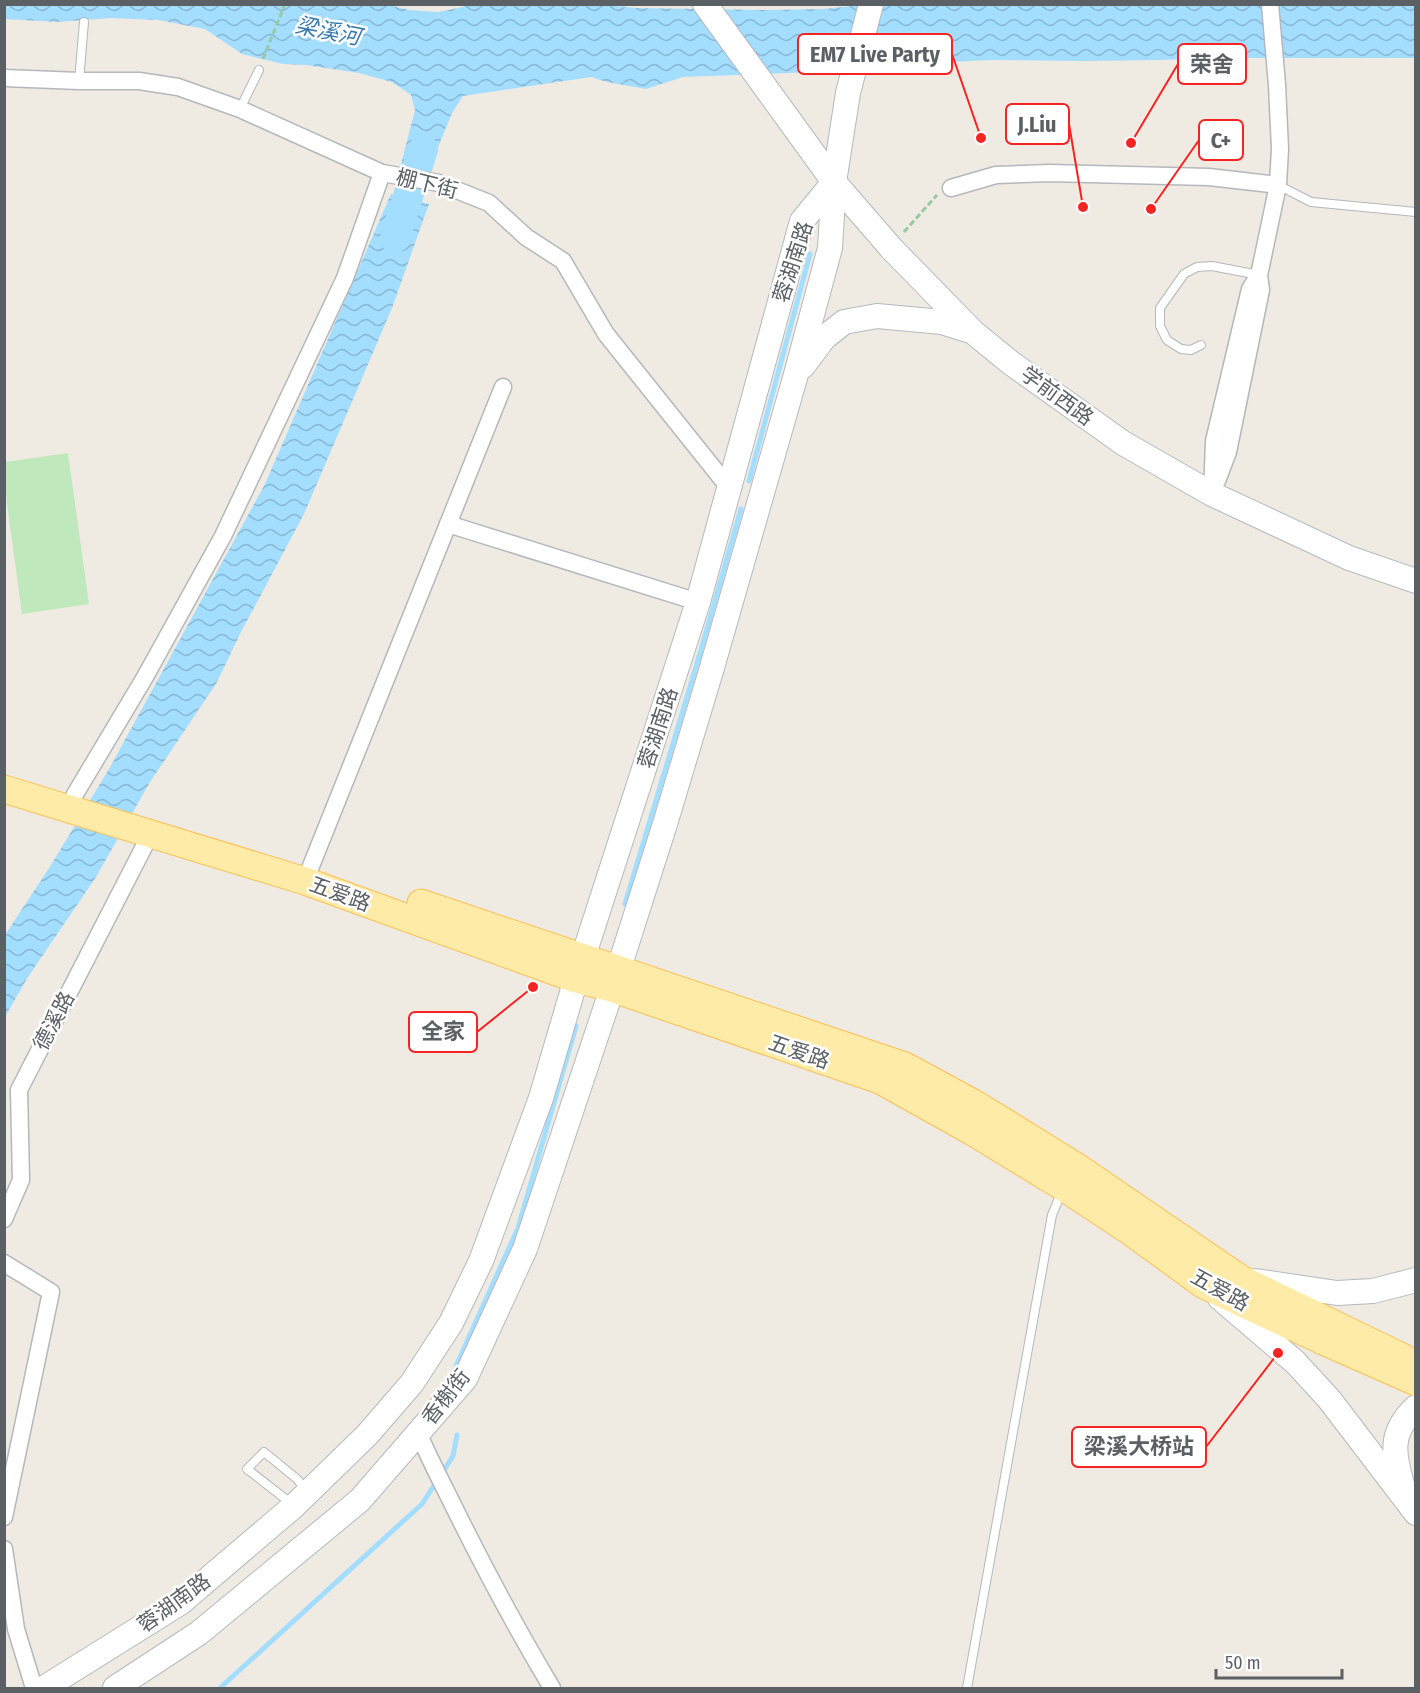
<svg xmlns="http://www.w3.org/2000/svg" width="1420" height="1693" viewBox="0 0 1420 1693" font-family="'Fira Sans Condensed','Noto Sans SC',sans-serif">
<defs>
<pattern id="water-waves" width="16" height="10" patternUnits="userSpaceOnUse" patternTransform="scale(1.5)"><rect width="16" height="10" fill="#a3ddff"/><path d="M0 5q4-4 8 0t8 0" fill="none" stroke="#88b7d2"/></pattern>
</defs>
<rect width="100%" height="100%" fill="#efebe3"/>
<polygon fill="#c0e8bd" points="68,453 89,604 22,614 5,489 5,462"/>
<g fill="url(#water-waves)">
<polygon points="383,4 410,10 438,12 463,7 467,4 600,4 636,8 767,10 823,9 872,4 1415,4 1416,58 1217,58 1160,60 1085,61 991,60 887,65 814,72 683,77 646,89 607,82 591,77 463,96 452,113 427,174 400,168 415,110 411,95 392,82 359,73 306,65 283,64 242,54 205,29 158,20 111,18 57,22 5,19 4,5"/>
<polygon points="391,194 429,204 392,308 304,514 241,632 216,684 150,782 96,877 28,977 5,1017 5,935 51,865 109,769 265,484"/>
</g>
<g fill="none" stroke-linecap="round" stroke-linejoin="round">
<g stroke="#a3ddff" stroke-width="5">
<polyline points="749,481 810,254"/>
<polyline points="625,904 701,650 741,509"/>
<polyline points="456,1366 518,1228 576,1026"/>
<polyline points="220,1688 422,1504 453,1456 457,1435"/>
</g>
<polyline stroke="#a3ddff" stroke-width="30" points="395,238 423,149"/>
<defs>
<g id="lane">
<polyline points="79,81 84,22"/>
<polyline points="240,109 259,70"/>
<polyline points="1278,185 1311,202 1416,212"/>
<polyline points="1201,345 1191,350 1181,349 1167,340 1160,326 1160,308 1184,274 1197,267 1212,266 1259,275"/>
<polyline points="292,1504 247,1469 264,1452 297,1479 306,1490"/>
<polyline points="967,1688 1052,1215 1062,1191"/>
</g>
<g id="street">
<polyline points="4,78 79,81 139,81 178,87 240,109 382,173 439,183 489,203 526,237 563,261 606,334 730,489"/>
<polyline points="951,188 996,175 1049,173 1209,177 1278,185"/>
<polyline points="1217,481 1228,452 1261,290 1259,275"/>
<polyline points="1212,494 1214,441 1250,289 1259,275 1262,261 1278,185 1280,149 1277,85 1270,4"/>
<polyline points="448,524 698,602"/>
<polyline points="74,796 145,677 223,536 345,278 382,173"/>
<polyline points="305,881 503,387"/>
<polyline points="4,1219 21,1180 19,1090 150,835"/>
<polyline points="4,1263 51,1292 4,1517"/>
<path d="M 418,1432 C 428,1456 440,1479 452,1503 C 483,1566 516,1628 552,1688"/>
<polyline points="4,1549 16,1629 34,1688"/>
</g>
<g id="secondary">
<polyline points="705,4 834,182 891,248 973,332 1011,363 1123,443 1212,494 1349,558 1416,581"/>
<polyline points="803,366 824,338 844,322 877,316 942,322 971,331"/>
<polyline points="1255,1281 1337,1293 1373,1291 1416,1280"/>
<polyline points="1220,1298 1295,1362 1329,1399 1416,1513"/>
<path d="M 1404,1492 C 1395,1457 1386,1435 1416,1407"/>
<polyline points="44,1688 180,1603 294,1506 367,1435 412,1383 451,1323 481,1261 541,1098 576,979 698,602 802,221 834,182"/>
<polyline points="115,1688 199,1633 360,1500 465,1379 525,1249 618,971 665,824 711,671 795,378 830,248 834,182 848,93 871,4"/>
</g>
<g id="primary">
<polyline points="4,789 305,881 576,979 611,988 880,1080 973,1132 1063,1187 1131,1232 1204,1285 1323,1341 1416,1382"/>
<polyline points="421,903 905,1066 977,1105 1077,1167 1241,1279 1404,1358"/>
</g>
</defs>
<use href="#lane" stroke="#b4b7bb" stroke-width="10"/>
<use href="#street" stroke="#b4b7bb" stroke-width="19"/>
<use href="#secondary" stroke="#b4b9be" stroke-width="26"/>
<use href="#primary" stroke="#fbbf50" stroke-width="29"/>
<g stroke="#96caa1" stroke-width="3" stroke-dasharray="6 3" stroke-linecap="butt">
<polyline points="263,59 285,4"/>
<polyline points="904,232 937,195"/>
</g>
<use href="#lane" stroke="#fff" stroke-width="8"/>
<use href="#street" stroke="#fff" stroke-width="16"/>
<use href="#secondary" stroke="#fff" stroke-width="24"/>
<use href="#primary" stroke="#ffeba8" stroke-width="27"/>
</g>
<g text-anchor="middle" dominant-baseline="central" stroke-width="5" stroke-linejoin="round" paint-order="stroke">
<g font-size="21" fill="#5b6065" stroke="#fff">
<text transform="translate(427 184) rotate(14)">棚下街</text>
<text transform="translate(793 262) rotate(-72)">蓉湖南路</text>
<text transform="translate(1057 396) rotate(36)">学前西路</text>
<text transform="translate(658 728) rotate(-72)">蓉湖南路</text>
<text transform="translate(340 894) rotate(20)">五爱路</text>
<text transform="translate(54 1021) rotate(-62)">德溪路</text>
<text transform="translate(799 1052) rotate(19)">五爱路</text>
<text transform="translate(1220 1290) rotate(29)">五爱路</text>
<text transform="translate(446 1397) rotate(-52)">香榭街</text>
<text transform="translate(174 1603) rotate(-36)">蓉湖南路</text>
</g>
<g font-size="22" font-style="italic" fill="#367aaf" stroke="#fff">
<text transform="translate(328 31) rotate(11)">梁溪河</text>
</g>
</g>
<path fill="none" stroke="#f52423" stroke-width="2" d="M981 138L952 54M1131 143L1178 64M1083 207L1069 124M1151 209L1199 140M533 987L477 1032M1278 1353L1206 1447"/>
<g fill="#f52423" stroke="#fff" stroke-width="2">
<circle cx="981" cy="138" r="6"/>
<circle cx="1131" cy="143" r="6"/>
<circle cx="1083" cy="207" r="6"/>
<circle cx="1151" cy="209" r="6"/>
<circle cx="533" cy="987" r="6"/>
<circle cx="1278" cy="1353" r="6"/>
</g>
<g fill="#fff" stroke="#f52423" stroke-width="2">
<rect x="798" y="34" width="154" height="40" rx="6"/>
<rect x="1178" y="44" width="68" height="40" rx="6"/>
<rect x="1006" y="104" width="63" height="40" rx="6"/>
<rect x="1199" y="120" width="44" height="40" rx="6"/>
<rect x="409" y="1012" width="68" height="40" rx="6"/>
<rect x="1072" y="1427" width="134" height="40" rx="6"/>
</g>
<g font-size="22" text-anchor="middle" font-weight="bold" fill="#5b6065">
<text x="875" y="62">EM7 Live Party</text>
<text x="1212" y="72">荣舍</text>
<text x="1037" y="132">J.Liu</text>
<text x="1221" y="148">C+</text>
<text x="443" y="1039">全家</text>
<text x="1139" y="1454">梁溪大桥站</text>
</g>
<rect width="1420" height="1693" fill="none" stroke="#5b6065" stroke-width="12"/>
<path d="M1216 1669v9h126v-9" fill="none" stroke="#5b6065" stroke-width="3"/>
<text x="1225" y="1669" font-size="18" fill="#5b6065" stroke="#ffffff" stroke-width="4.5" paint-order="stroke">50 m</text>
</svg>
